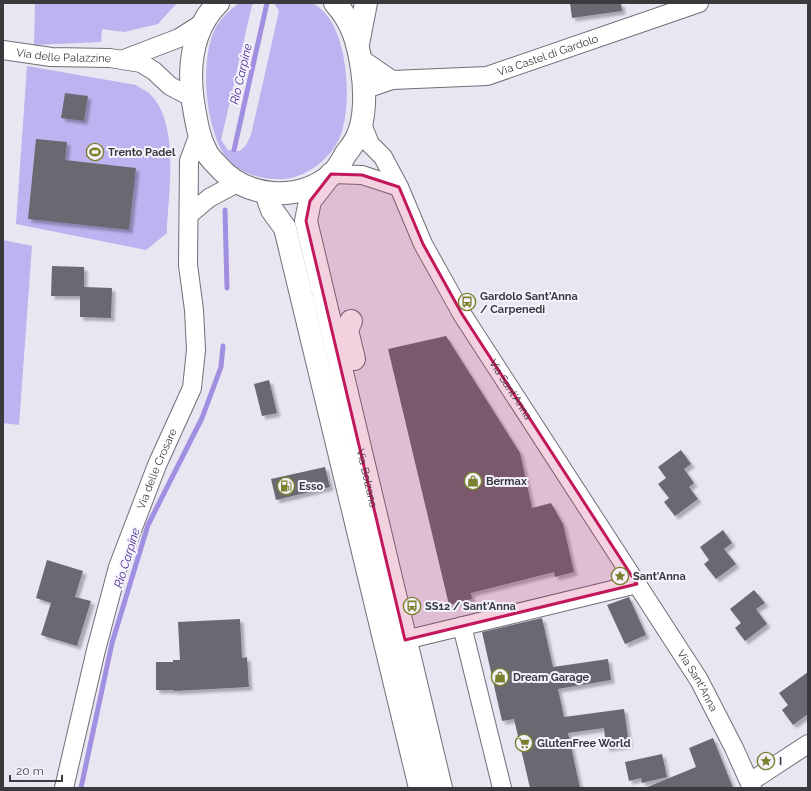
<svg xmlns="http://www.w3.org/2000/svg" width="811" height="791" viewBox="0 0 811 791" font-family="Raleway,sans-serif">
<defs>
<filter id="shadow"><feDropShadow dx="3.5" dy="3.5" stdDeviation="1" flood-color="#0004"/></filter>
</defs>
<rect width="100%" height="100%" fill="#e8e6f1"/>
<g fill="#beb2f0">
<polygon points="35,3 177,3 158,24 124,32 102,29 101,42 34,45"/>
<path d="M 239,3 L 256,3 L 252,5 L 221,140 L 228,150 L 240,151 L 246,145 L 251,135 L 279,11 L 274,3 C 285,3 301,0 311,3 C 349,17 354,108 339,139 C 330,158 311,173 291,178 C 270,182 241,176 227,158 C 205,131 199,58 216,27 C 222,17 230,10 239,3 Z"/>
<path d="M 27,66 L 136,85 C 140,88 145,90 149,93 C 181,123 168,194 167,233 L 146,250 L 16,224 Z"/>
<polygon points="3,240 32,246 19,425 3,423"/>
</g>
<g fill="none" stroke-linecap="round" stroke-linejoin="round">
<g stroke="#a18fe1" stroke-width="5">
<polyline points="234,150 267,3"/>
<polyline points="225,210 227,288"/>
<polyline points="81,788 112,643 148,525 202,418 221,367 223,346"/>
</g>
</g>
<g fill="#6a6972" filter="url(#shadow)">
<polygon points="570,3 621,3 622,11 572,18"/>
<polygon points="65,93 88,96 84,121 61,118"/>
<polygon points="36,139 67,142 65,160 136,168 129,230 28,219"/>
<polygon points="52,266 84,267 84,287 112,288 111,318 80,317 80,296 51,296"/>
<polygon points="446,336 520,453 532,508 551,503 563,524 574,572 555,577 554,572 471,593 472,599 449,605 388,349"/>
<polygon points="269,380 277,413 262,416 254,384"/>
<polygon points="681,450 691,464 684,469 694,483 689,487 698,499 675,516 664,502 669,498 658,484 666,478 658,467"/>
<polygon points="325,467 330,487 276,500 271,479"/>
<polygon points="723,530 732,543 724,549 736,564 716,579 704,564 709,560 700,547"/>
<polygon points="47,560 83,571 75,597 91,601 77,646 41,635 51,603 36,598"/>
<polygon points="754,590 765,603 756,609 767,624 745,641 735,628 741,623 730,609"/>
<polygon points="629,597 646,635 625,644 607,605"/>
<polygon points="542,618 553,667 608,659 611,680 558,689 564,717 624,709 629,745 606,748 604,728 568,733 580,788 530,788 514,719 502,721 482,632"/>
<polygon points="240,619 242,658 247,657 249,687 174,691 174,690 156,690 156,662 173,662 173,660 180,660 178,622"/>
<polygon points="808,672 808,714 793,725 782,710 788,705 779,693"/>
<polygon points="713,738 733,788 645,788 696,767 689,748"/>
<polygon points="662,754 667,777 642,783 641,778 629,781 625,762"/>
</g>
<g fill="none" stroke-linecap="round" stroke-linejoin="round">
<defs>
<g id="minor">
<path id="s1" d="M 3,50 L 51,57 L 110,58 L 141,63 L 154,71 L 170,86 L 193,98"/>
<polyline points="360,58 392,80"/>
<polyline points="124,59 179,38 204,22"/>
<path id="s2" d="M 363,90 L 392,80 L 487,76 L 699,3"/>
<path id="s3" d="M 361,122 L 370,144 L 383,157 L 399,187 L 423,244 L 462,314 L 699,680 L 734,748 L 752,788"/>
<polyline points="331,174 362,175 399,187"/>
<polyline points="189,215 209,198 237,183"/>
<polyline points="462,626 502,788"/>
<polyline points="405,640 637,584"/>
<polyline points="750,782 808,744"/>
<path id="s4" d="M 64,788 L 96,650 L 118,567 L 157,465 L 192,388 L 196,350 L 194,310 L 188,265 L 189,161 L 199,134"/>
</g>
<g id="secondary">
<path d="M 218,3 C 192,29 188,67 193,102 C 196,119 198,136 206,151 C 208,156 213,161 217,165 C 245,198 297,203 331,175 C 337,170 341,162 345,155 C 349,149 354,144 357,137 C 366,118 365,89 362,69 C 358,43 353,23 335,3"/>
<polyline points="358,44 366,3"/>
<path id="s5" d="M 331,174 L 310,201 L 306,221 L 441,788"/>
<polyline points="266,193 272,210 285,228 420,788"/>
<polyline points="351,321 347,330 354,359"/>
</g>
</defs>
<use href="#minor" stroke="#706e77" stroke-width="20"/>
<use href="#secondary" stroke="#706e77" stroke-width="24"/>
<use href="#minor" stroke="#fff" stroke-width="18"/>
<use href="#secondary" stroke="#fff" stroke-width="22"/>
</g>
<path fill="#c2185b" fill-opacity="0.2" stroke="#c2185b" stroke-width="3" stroke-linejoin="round" d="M 331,174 L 362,175 L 399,187 L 423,244 L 462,314 L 637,584 L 405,640 L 306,221 L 310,201 Z"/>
<defs>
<symbol id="stadium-ring" viewBox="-11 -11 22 22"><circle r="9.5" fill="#f5f3fe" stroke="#7b812c" stroke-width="1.5"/><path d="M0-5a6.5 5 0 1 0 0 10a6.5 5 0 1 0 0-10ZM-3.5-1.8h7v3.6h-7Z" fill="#7b812c"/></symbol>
<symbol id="bus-ring" viewBox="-11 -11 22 22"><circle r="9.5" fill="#f5f3fe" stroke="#7b812c" stroke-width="1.5"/><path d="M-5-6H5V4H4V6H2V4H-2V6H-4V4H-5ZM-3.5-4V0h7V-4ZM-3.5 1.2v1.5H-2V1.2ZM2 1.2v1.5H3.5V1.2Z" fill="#7b812c"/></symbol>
<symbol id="shop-ring" viewBox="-11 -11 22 22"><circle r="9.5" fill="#f5f3fe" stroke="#7b812c" stroke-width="1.5"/><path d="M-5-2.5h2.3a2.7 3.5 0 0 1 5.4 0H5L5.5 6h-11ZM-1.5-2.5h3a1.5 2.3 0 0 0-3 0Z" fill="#7b812c"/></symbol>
<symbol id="fuel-ring" viewBox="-11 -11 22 22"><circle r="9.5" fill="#f5f3fe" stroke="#7b812c" stroke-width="1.5"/><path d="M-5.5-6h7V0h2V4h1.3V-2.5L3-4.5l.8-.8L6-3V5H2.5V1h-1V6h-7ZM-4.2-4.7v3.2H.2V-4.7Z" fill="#7b812c"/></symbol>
<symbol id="sight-ring" viewBox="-11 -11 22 22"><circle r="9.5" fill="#f5f3fe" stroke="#7b812c" stroke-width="1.5"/><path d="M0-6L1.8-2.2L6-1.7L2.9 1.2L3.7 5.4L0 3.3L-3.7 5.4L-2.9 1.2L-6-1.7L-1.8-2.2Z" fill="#7b812c"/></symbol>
<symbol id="supermarket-ring" viewBox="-11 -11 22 22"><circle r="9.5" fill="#f5f3fe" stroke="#7b812c" stroke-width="1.5"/><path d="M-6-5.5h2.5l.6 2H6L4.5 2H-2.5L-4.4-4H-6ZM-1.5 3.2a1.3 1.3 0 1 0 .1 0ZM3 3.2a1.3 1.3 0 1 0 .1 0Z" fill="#7b812c"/></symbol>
</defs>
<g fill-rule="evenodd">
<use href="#stadium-ring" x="85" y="142" width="20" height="20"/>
<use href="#bus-ring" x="457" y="292" width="20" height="20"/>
<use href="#shop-ring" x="463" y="471" width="20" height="20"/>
<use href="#fuel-ring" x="276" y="476" width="20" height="20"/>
<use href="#sight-ring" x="610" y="566" width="20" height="20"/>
<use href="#bus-ring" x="402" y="596" width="20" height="20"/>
<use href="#shop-ring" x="490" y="667" width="20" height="20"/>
<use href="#supermarket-ring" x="514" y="733" width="20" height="20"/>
<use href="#sight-ring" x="756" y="751" width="20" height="20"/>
</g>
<g text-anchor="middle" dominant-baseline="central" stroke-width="4" stroke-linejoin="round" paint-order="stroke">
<g font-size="11" fill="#3a3a3e" stroke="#f5f3fe">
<text stroke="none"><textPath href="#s1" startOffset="61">Via delle Palazzine</textPath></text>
<text stroke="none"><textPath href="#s2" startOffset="190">Via Castel di Gardolo</textPath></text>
<text stroke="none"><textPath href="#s3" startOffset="308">Via Sant'Anna</textPath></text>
<text stroke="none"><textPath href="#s4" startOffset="333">Via delle Crosare</textPath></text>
<text stroke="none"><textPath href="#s5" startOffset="319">Via Bolzano</textPath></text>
<text stroke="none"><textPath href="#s3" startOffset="654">Via Sant'Anna</textPath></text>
</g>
<g font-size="11" font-weight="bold" fill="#3a3a3e" stroke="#f5f3fe" text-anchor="start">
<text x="108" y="152">Trento Padel</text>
<text x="480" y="296">Gardolo Sant'Anna<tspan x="480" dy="13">/ Carpenedi</tspan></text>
<text x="486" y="481">Bermax</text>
<text x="299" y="486">Esso</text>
<text x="633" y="576">Sant'Anna</text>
<text x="425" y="606">SS12 / Sant'Anna</text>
<text x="513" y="677">Dream Garage</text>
<text x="537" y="743">GlutenFree World</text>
<text x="779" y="761">I</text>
</g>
<g font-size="12" font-style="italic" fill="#4e308f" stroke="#f5f3fe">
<text transform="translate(241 74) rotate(-77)">Rio Carpine</text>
<text transform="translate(127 558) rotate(-73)">Rio Carpine</text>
</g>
</g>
<rect width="811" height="791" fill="none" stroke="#3a3a3e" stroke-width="8"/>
<path d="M10 775v6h52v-6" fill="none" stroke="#3a3a3e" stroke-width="2"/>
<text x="16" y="775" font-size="12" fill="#3a3a3e" stroke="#f5f3fe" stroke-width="3" paint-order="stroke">20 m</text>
</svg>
